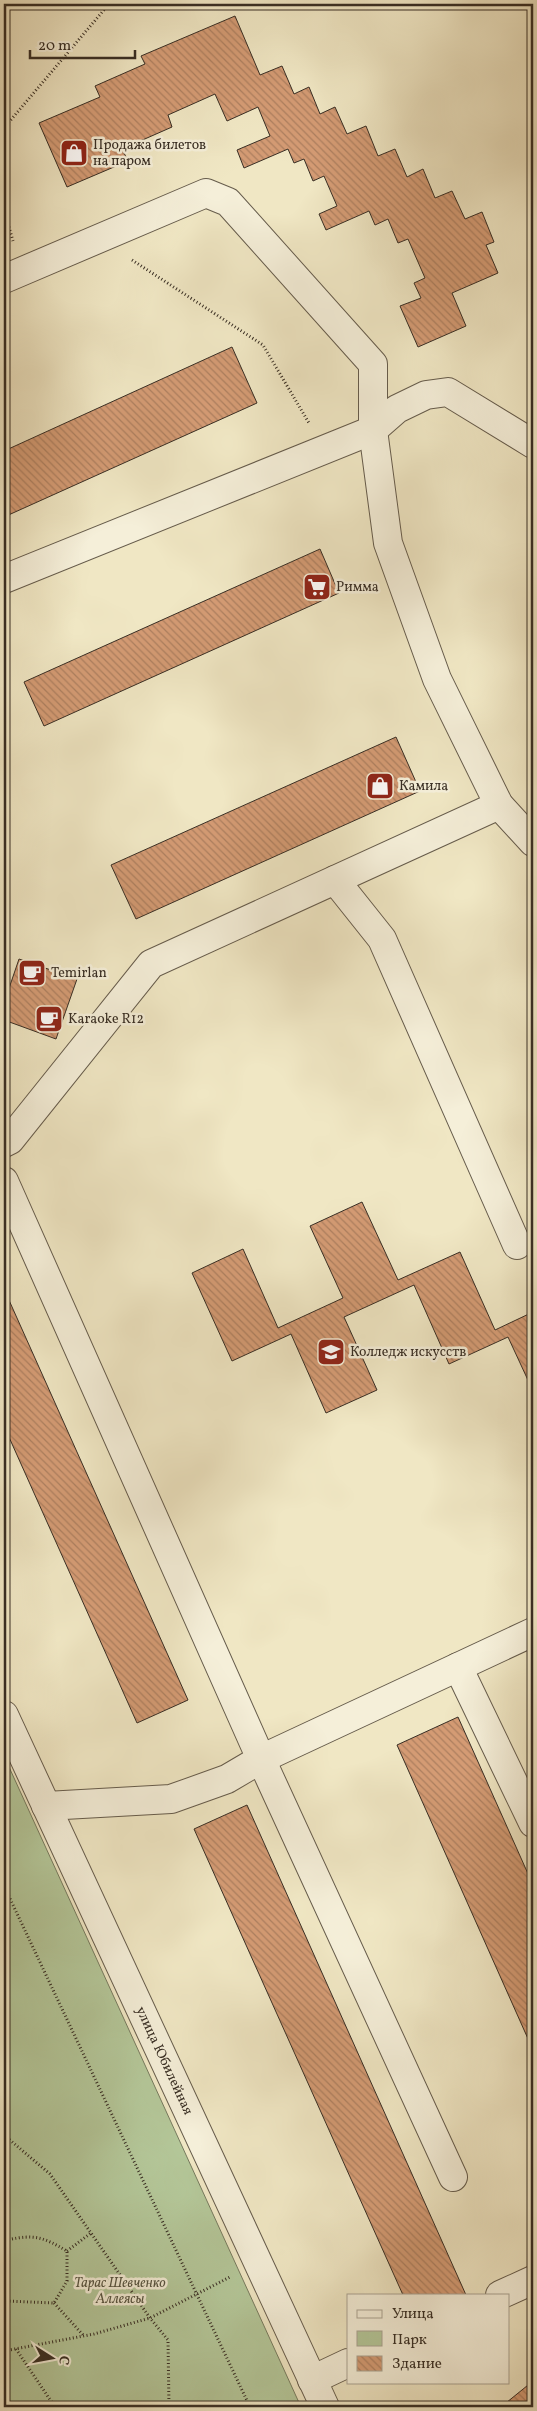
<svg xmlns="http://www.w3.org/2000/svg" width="537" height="2411" viewBox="0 0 537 2411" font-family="Vollkorn,serif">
<defs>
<pattern id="building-back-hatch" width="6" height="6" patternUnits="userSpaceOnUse" patternTransform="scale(1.25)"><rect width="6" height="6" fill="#d49b74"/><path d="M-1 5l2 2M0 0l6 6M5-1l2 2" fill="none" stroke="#ad7f5f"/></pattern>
</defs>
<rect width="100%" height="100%" fill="#f0e7c4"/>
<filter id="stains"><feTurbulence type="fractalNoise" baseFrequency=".004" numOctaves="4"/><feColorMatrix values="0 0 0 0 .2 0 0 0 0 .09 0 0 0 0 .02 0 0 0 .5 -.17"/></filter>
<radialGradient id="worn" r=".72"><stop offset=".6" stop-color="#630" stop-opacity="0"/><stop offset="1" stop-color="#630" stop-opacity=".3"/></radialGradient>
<polygon fill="#b4c799" stroke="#767a5e" points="4,1756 301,2407 4,2407"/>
<g fill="url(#building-back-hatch)" stroke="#382e24">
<polygon points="235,16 260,75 282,66 294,94 309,87 320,114 335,107 347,134 366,126 378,156 395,149 407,177 423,169 435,198 452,191 465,219 482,212 494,242 486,245 498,273 452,293 466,326 418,347 400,306 421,298 414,283 425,278 408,239 398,243 388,219 375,225 369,211 326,230 319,214 337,206 324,176 313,181 304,159 294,163 288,149 244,168 237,150 270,136 258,107 227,121 215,94 168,115 172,127 122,149 128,161 67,187 39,123 100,97 95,86 145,64 141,56"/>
<polygon points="232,347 257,403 4,517 4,451"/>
<polygon points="320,549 339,593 44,726 24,682"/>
<polygon points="396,737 420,791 136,919 111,865"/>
<polygon points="19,959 77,979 56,1039 4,1020 4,1003"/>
<polygon points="362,1202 398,1280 460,1252 495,1330 533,1312 533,1391 508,1337 449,1364 414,1285 344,1317 377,1390 326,1413 291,1334 232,1361 192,1273 243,1249 278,1328 343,1298 310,1226"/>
<polygon points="533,1222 533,1237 528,1225"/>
<polygon points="4,1289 188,1700 137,1723 4,1426"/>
<polygon points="458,1717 533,1885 533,2050 397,1745"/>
<polygon points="247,1805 466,2295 403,2295 194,1829"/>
<polygon points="533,2381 533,2407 501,2407"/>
</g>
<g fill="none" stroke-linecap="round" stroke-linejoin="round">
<defs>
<g id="minor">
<polyline points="4,279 206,193 228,202 373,364 373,430 388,543 437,679 499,805 533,842"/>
<polyline points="4,579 373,430 397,409 426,395 448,392 533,444"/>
<polyline points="335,880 382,939 517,1245"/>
<polyline points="4,1143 10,1140 151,964 499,805"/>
<polyline points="4,1181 261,1759 453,2177"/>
<polyline points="458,1667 533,1823"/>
<path id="s1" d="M 4,1715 L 325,2407"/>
<polyline points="46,1806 171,1799 227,1779 261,1759 533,1632"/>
<polyline points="500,2295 533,2280"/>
<polyline points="312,2380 348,2363"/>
</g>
</defs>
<use href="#minor" stroke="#665c4c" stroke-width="30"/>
<g stroke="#382e24" stroke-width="3" stroke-dasharray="1 2.5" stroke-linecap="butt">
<polyline points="4,5 10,4"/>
<polyline points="4,128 109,4"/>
<polyline points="4,210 13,241"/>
<polyline points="132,260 263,345 309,423"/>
<polyline points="4,1886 250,2407"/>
<polyline points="4,2135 50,2174 150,2318 168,2340 169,2407"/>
<polyline points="4,2236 7,2240 4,2351"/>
<polyline points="67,2251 91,2233"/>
<path d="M 6,2301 L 54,2303 L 67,2281 L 67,2251 C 43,2237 35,2234 7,2240"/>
<polyline points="54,2303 84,2336"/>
<polyline points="16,2349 55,2407"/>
<polyline points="4,2351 94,2334 150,2318 230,2277"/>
</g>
<use href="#minor" stroke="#f5efd9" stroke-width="28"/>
</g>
<defs>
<symbol id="shop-square" viewBox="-11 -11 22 22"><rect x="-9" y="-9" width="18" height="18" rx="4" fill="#8f2418" stroke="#f5efd9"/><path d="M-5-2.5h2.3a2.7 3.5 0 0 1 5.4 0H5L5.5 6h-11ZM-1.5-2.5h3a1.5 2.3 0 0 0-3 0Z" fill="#fff"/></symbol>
<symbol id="supermarket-square" viewBox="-11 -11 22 22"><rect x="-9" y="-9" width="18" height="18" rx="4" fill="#8f2418" stroke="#f5efd9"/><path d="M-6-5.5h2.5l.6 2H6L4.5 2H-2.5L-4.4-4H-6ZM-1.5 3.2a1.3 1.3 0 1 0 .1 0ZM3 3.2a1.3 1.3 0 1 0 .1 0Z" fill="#fff"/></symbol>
<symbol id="cafe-square" viewBox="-11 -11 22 22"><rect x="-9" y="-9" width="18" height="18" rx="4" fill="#8f2418" stroke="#f5efd9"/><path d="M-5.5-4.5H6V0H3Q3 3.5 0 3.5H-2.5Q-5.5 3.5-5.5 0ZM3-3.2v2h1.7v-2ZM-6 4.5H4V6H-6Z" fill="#fff"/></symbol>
<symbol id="university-square" viewBox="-11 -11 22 22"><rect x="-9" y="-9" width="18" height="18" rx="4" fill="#8f2418" stroke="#f5efd9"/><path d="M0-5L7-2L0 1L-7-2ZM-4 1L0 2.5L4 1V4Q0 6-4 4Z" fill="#fff"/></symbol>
</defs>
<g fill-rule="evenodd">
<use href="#shop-square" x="58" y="137" width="32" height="32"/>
<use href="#supermarket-square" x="301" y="571" width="32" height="32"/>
<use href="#shop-square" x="364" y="770" width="32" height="32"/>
<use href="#cafe-square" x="16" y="957" width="32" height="32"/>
<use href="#cafe-square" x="33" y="1003" width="32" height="32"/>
<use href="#university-square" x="315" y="1336" width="32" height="32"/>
</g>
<g text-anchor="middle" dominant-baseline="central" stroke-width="5" stroke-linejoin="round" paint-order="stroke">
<g font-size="14" fill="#382e24" stroke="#f5efd9" text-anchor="start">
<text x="93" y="145">Продажа билетов<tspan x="93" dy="16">на паром</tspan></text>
<text x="336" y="587">Римма</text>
<text x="399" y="786">Камила</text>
<text x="51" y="973">Temirlan</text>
<text x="68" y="1019">Karaoke R12</text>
<text x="350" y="1352">Колледж искусств</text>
</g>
<g font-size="14" fill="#382e24" stroke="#f5efd9">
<text stroke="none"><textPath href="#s1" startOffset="381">улица Юбилейная</textPath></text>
</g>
<g font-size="14" font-style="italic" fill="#575441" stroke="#f5efd9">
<text x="120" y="2283">Тарас Шевченко<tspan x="120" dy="16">Аллеясы</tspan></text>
</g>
</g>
<rect width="537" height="2411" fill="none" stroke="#f0e7c4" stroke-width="20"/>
<rect x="5" y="5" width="527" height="2401" fill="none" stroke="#382e24" stroke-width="2.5"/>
<rect x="10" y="10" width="517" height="2391" fill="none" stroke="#382e24"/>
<rect x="347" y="2294" width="162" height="90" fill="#f5efd9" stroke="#a9a291"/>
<rect x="357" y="2310" width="25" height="8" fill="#f5efd9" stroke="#a9a291"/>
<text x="392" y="2318" font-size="15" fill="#382e24">Улица</text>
<rect x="357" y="2331" width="25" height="15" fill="#b4c799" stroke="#a9a291"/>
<text x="392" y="2344" font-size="15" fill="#382e24">Парк</text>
<rect x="357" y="2356" width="25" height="15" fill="url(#building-back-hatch)" stroke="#a9a291"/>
<text x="392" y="2368" font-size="15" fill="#382e24">Здание</text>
<g transform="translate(52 2358) rotate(101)" stroke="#f5efd9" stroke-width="4" paint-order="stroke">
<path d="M0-4L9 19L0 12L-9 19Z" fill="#382e24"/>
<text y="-8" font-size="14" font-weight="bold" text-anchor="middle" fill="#382e24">С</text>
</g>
<path d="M30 50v8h105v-8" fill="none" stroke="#382e24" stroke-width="2.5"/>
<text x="38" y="50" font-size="15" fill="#382e24" stroke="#f5efd9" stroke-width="4" paint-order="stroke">20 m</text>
<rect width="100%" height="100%" filter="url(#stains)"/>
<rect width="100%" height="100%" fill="url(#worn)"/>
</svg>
